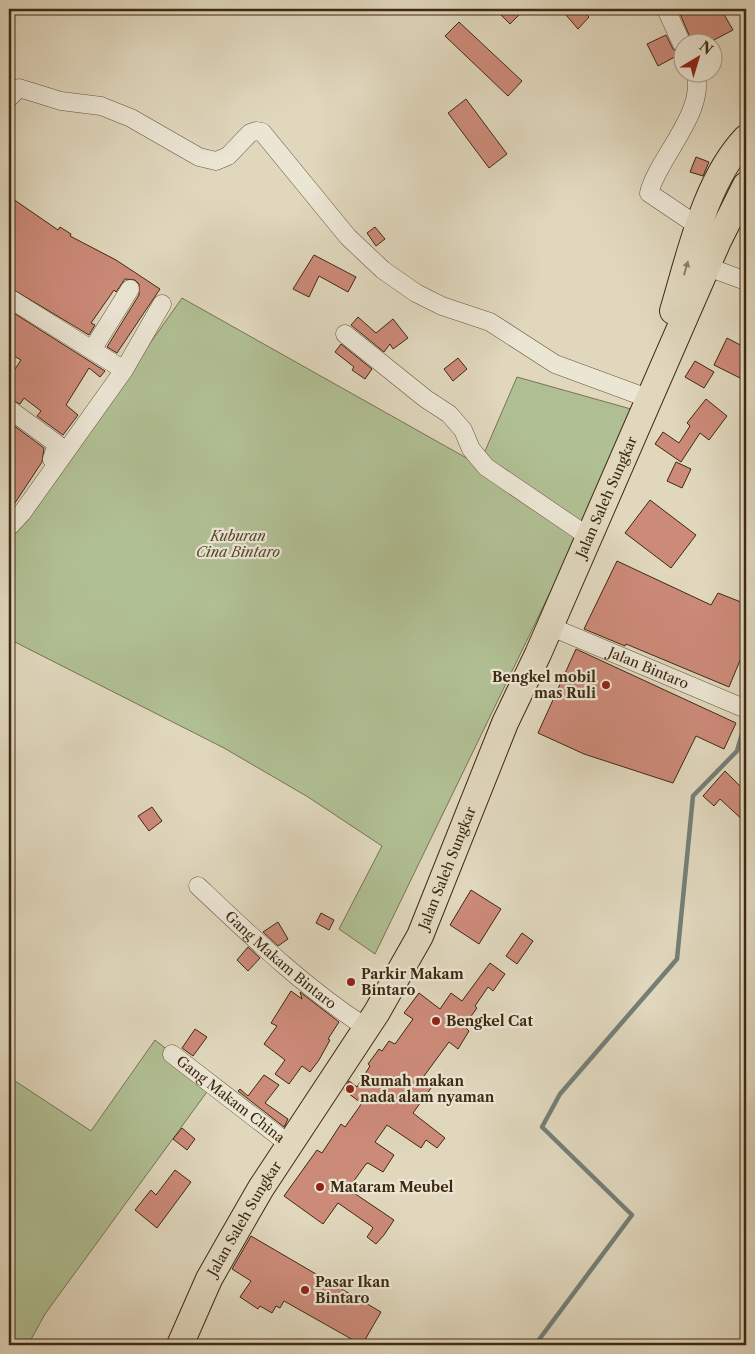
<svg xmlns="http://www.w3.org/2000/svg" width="755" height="1354" viewBox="0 0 755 1354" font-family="'Libre Caslon Text',serif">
<rect width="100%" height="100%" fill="#e0d7bd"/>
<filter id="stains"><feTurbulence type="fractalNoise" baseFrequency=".004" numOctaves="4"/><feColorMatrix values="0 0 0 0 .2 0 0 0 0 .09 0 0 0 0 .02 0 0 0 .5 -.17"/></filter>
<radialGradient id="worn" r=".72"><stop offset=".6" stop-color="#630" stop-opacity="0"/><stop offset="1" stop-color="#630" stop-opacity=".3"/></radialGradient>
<g fill="#b0bf93" stroke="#777452">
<polygon points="182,298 479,465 517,377 638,411 375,954 339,929 382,846 308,797 224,748 9,639 9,530 35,506"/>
<polygon points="155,1040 212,1085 45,1314 28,1345 9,1345 9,1077 91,1131"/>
</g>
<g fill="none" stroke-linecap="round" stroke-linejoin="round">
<polyline stroke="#747f77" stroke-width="4.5" points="535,1345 632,1215 542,1127 560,1094 677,959 693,796 737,751 746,720"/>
</g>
<g fill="#cc8a79" stroke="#3e2a10">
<polygon points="495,9 525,9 510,24"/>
<polygon points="561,9 581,9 589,17 578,29"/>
<polygon points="678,9 721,9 733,30 710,42 692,42"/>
<polygon points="459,22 522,81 508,96 445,36"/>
<polygon points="666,35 673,49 680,54 658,66 647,44"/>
<polygon points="466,99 507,154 489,168 448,113"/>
<polygon points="696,157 709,162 703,176 690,172"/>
<polygon points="13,199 58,230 60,227 71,234 70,236 116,260 160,289 117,353 107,347 139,295 139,284 135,280 125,279 116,292 114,290 91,323 95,325 89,335 9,287 9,205"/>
<polygon points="375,227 385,239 376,246 367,233"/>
<polygon points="314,255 356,277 348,292 319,276 309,297 293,289"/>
<polygon points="9,310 105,371 100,377 89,368 66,405 78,415 63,435 37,416 41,411 24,398 20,404 9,399 9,378 21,360 9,353"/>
<polygon points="358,317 376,333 393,319 408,338 393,349 390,344 384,352 351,325"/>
<polygon points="727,338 746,348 746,369 742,379 714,365"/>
<polygon points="341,344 372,369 365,379 352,370 354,367 335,352"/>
<polygon points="458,358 467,369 453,381 444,369"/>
<polygon points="695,361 714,372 704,388 685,377"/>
<polygon points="706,399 727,416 709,440 700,433 681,462 655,444 663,432 679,443 690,426 687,423"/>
<polygon points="9,422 44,448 42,462 9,512"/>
<polygon points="676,462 691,469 682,488 667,481"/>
<polygon points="650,500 696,535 671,568 625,533"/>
<polygon points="617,561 711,605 718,593 746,604 746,646 729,687 626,644 625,646 584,629"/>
<polygon points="576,649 736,723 724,749 696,736 673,783 584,754 538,733"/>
<polygon points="725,771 746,792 746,823 720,799 714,806 703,796"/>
<polygon points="152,807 162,821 149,831 138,816"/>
<polygon points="471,890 501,909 479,944 450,925"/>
<polygon points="321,913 334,920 329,930 316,923"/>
<polygon points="278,922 288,939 278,946 263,932"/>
<polygon points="522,933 533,941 517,964 506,956"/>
<polygon points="248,947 260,958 248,971 237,960"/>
<polygon points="490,963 505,974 493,991 488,987 475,1006 477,1008 464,1026 469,1031 458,1049 449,1042 424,1076 434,1084 413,1113 445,1138 437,1148 426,1140 421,1148 387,1125 375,1142 394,1155 383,1172 368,1163 366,1164 348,1189 394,1220 384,1235 376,1244 367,1237 373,1228 371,1226 338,1203 323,1224 284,1196 317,1150 322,1153 341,1124 345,1127 360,1106 361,1103 344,1090 349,1081 357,1087 370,1066 368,1064 379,1049 382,1051 389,1041 395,1044 413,1019 404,1013 419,993 440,1009 451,993 462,1001"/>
<polygon points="291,991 302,999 300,992 339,1022 328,1039 330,1040 319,1060 310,1072 302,1066 289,1084 275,1074 285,1060 264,1044 277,1026 271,1023"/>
<polygon points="195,1029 207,1037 193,1056 182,1048"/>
<polygon points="264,1075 279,1085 265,1103 288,1119 284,1127 238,1091 240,1089 248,1096"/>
<polygon points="182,1128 195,1139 187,1150 173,1139"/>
<polygon points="175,1170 191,1182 157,1228 135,1210 151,1190 156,1195"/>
<polygon points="251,1236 381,1312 362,1345 284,1301 280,1308 276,1306 272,1313 260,1306 258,1309 240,1297 251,1281 232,1269"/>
</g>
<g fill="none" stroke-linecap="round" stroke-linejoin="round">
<defs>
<g id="minor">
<polyline points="666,9 682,44"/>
<path d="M 695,72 C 708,110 657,159 649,193 L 698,226"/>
<polyline points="9,98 19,88 61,101 101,106 131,118 199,157 216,161 228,156 250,133 256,131 262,132 348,237 383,270 416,293 442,306 490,322 555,364 650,399"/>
<polyline points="708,267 746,281"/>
<polyline points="9,298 124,370"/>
<polyline points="345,334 426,399 449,414 463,430 471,449 486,467 589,537"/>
<polyline points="92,350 130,289"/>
<polyline points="9,409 57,444 52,459 57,463"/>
<polyline points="9,527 22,513 124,370 162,304"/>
<path id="s1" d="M 549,626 L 746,709"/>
<path id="s2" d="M 198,886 C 252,937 305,988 367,1028"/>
<path id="s3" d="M 172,1054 L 290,1145"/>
</g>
<g id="highway">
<path d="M 673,311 C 690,255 705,181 746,138"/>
<path id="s4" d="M 180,1345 L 209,1279 L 230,1242 L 261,1188 L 377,1012 L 420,936 L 505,723 L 538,654 L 718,241 L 746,185"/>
</g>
</defs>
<use href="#minor" stroke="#66553b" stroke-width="19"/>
<use href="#highway" stroke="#3e2a10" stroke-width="28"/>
<use href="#minor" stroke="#ebe5d4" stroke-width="18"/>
<use href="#highway" stroke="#e0d7bd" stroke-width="26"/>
</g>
<defs><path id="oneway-solid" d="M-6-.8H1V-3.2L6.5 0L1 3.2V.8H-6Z" transform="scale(1.25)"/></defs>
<use fill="#8f8066" href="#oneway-solid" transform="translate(686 268) rotate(-74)"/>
<g fill="#8f2418" stroke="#ebe5d4" stroke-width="2">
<circle cx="606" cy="685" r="5"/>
<circle cx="351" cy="982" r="5"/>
<circle cx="436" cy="1021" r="5"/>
<circle cx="350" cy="1089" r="5"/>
<circle cx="320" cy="1187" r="5"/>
<circle cx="305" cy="1290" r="5"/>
</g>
<g text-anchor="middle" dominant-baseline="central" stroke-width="4.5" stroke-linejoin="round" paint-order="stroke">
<g font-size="14" fill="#3e2a10" stroke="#ebe5d4">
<text stroke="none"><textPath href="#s4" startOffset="952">Jalan Saleh Sungkar</textPath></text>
<text stroke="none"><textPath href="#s1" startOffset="108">Jalan Bintaro</textPath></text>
<text stroke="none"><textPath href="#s4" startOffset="548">Jalan Saleh Sungkar</textPath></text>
<text stroke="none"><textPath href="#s2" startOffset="111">Gang Makam Bintaro</textPath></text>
<text stroke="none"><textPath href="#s3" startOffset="74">Gang Makam China</textPath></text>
<text stroke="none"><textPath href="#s4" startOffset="142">Jalan Saleh Sungkar</textPath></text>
</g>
<g font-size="14" font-style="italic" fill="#55482a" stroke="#ebe5d4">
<text x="238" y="536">Kuburan<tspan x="238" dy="16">Cina Bintaro</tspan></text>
</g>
<g font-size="14" font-weight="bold" fill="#3e2a10" stroke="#ebe5d4" text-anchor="start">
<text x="596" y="677" text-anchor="end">Bengkel mobil<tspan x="596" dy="16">mas Ruli</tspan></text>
<text x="361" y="974">Parkir Makam<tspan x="361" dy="16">Bintaro</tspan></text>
<text x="446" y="1021">Bengkel Cat</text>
<text x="360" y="1081">Rumah makan<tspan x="360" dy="16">nada alam nyaman</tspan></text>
<text x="330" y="1187">Mataram Meubel</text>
<text x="315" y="1282">Pasar Ikan<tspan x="315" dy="16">Bintaro</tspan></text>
</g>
</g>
<rect width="755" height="1354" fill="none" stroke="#e0d7bd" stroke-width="30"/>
<rect x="10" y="10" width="735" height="1334" fill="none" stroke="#3e2a10" stroke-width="2.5"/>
<rect x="15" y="15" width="725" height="1324" fill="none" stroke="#3e2a10"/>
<g transform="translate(698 58) rotate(38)"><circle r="24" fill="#ebe5d4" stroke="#a69a86"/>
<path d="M0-4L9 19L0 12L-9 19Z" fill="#8f2418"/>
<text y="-8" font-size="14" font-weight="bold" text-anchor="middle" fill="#3e2a10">N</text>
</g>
<rect width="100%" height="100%" filter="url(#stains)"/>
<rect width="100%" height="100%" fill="url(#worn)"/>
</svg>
